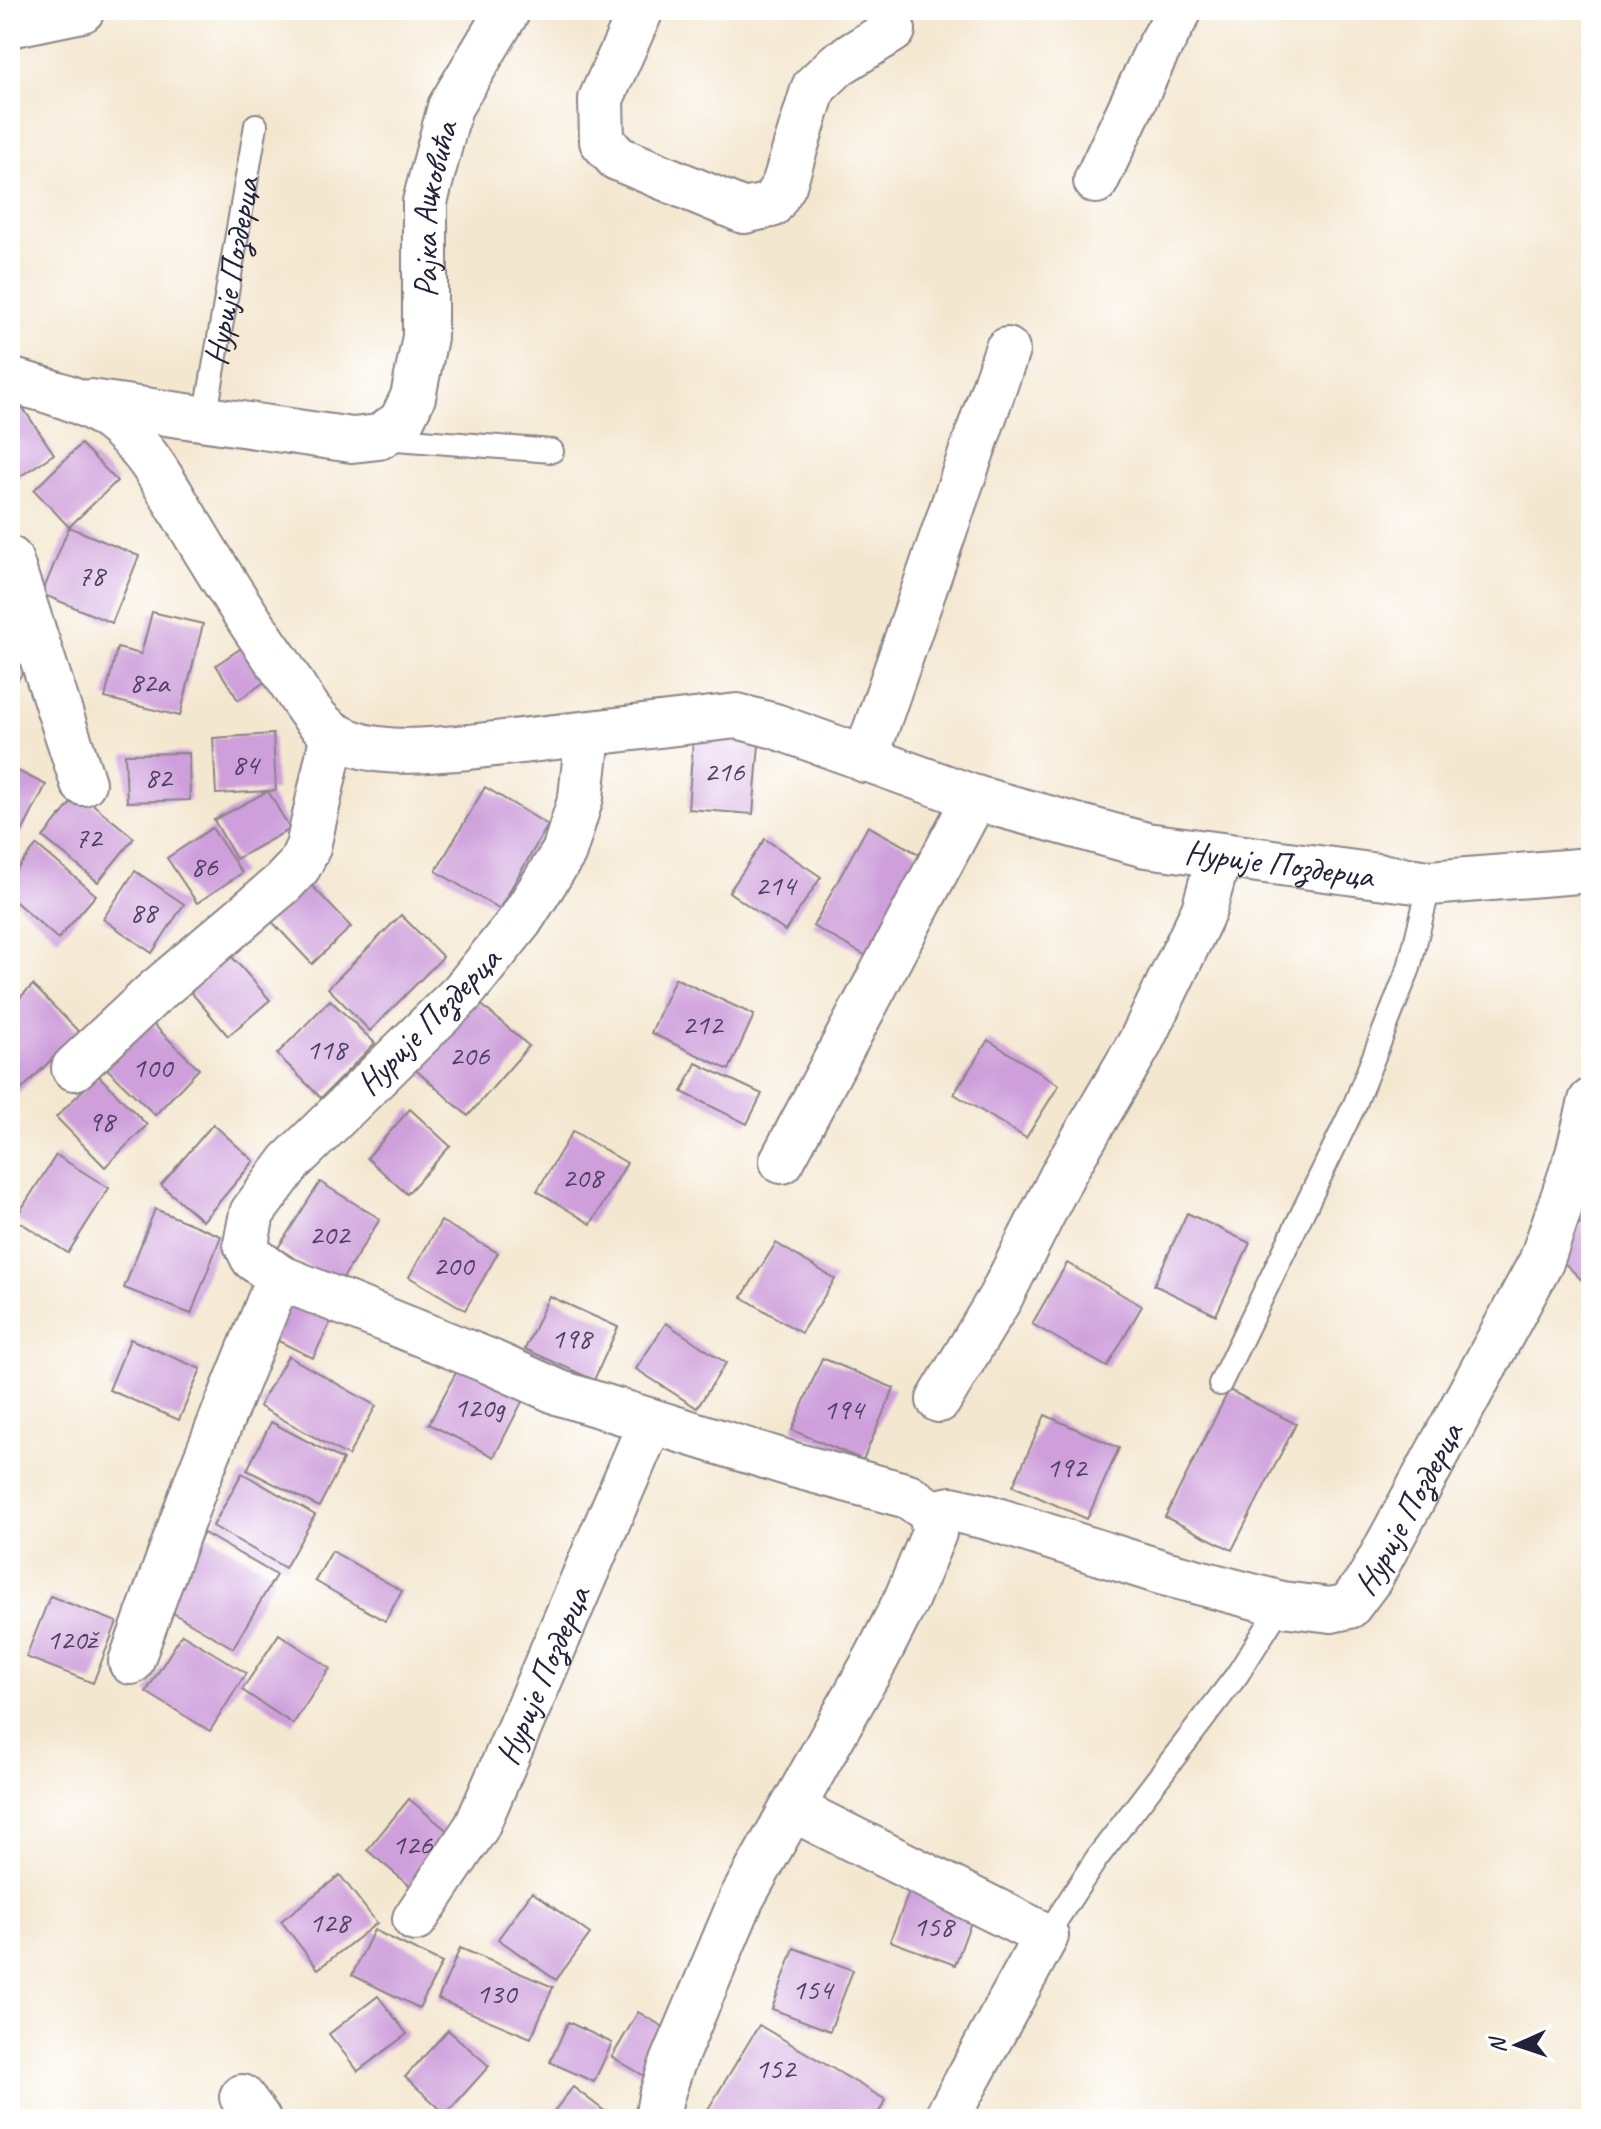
<svg xmlns="http://www.w3.org/2000/svg" width="1601" height="2129" viewBox="0 0 1601 2129" font-family="Caveat,sans-serif">
<rect width="100%" height="100%" fill="#fff"/>
<filter id="ink" filterUnits="userSpaceOnUse"><feTurbulence type="fractalNoise" baseFrequency=".0125" numOctaves="2"/><feDisplacementMap in="SourceGraphic" scale="16" xChannelSelector="R" yChannelSelector="G"/><feConvolveMatrix kernelMatrix="1 2 1 2 8 2 1 2 1" color-interpolation-filters="sRGB"/></filter>
<filter id="wash" filterUnits="userSpaceOnUse"><feTurbulence type="fractalNoise" baseFrequency=".006" numOctaves="4" result="noise"/><feDisplacementMap in="SourceGraphic" scale="32" xChannelSelector="R" yChannelSelector="G"/><feGaussianBlur stdDeviation="1.8" result="paint"/><feColorMatrix in="noise" values="0 0 0 0 0 0 0 0 0 0 0 0 0 0 0 0 0 1.4 0 .05"/><feComposite in="paint" operator="in"/></filter>
<g filter="url(#wash)">
<rect width="100%" height="100%" fill="#f4e7d0"/>
<g id="blocks">
<g fill="#ce9fdb">
<polygon points="21,405 54,454 10,483 10,412"/>
<polygon points="81,444 117,481 69,527 34,490"/>
<polygon points="69,527 139,556 112,623 42,594"/>
<polygon points="152,612 203,624 180,716 105,698 117,648 141,654"/>
<polygon points="10,633 37,651 10,692"/>
<polygon points="246,645 269,679 238,700 216,665"/>
<polygon points="694,728 760,733 753,814 688,809"/>
<polygon points="273,734 276,790 268,791 290,829 236,859 214,820 268,791 216,794 213,738"/>
<polygon points="189,753 190,800 127,802 125,754"/>
<polygon points="10,767 46,785 20,836 10,830"/>
<polygon points="485,787 548,825 499,909 436,871"/>
<polygon points="79,793 134,838 98,882 43,837"/>
<polygon points="868,826 926,858 870,958 813,926"/>
<polygon points="212,828 242,873 197,903 167,858"/>
<polygon points="765,839 821,877 785,931 729,892"/>
<polygon points="37,845 96,895 58,939 10,897 10,877"/>
<polygon points="135,871 184,904 152,953 103,919"/>
<polygon points="302,875 351,927 312,964 263,912"/>
<polygon points="401,915 443,957 370,1031 328,988"/>
<polygon points="226,950 270,1000 228,1036 185,985"/>
<polygon points="675,978 754,1015 729,1070 651,1033"/>
<polygon points="33,985 79,1032 17,1094 10,1087 10,1007"/>
<polygon points="469,994 529,1046 468,1116 408,1063"/>
<polygon points="330,1000 375,1043 321,1098 277,1054"/>
<polygon points="149,1020 199,1069 155,1115 104,1066"/>
<polygon points="988,1040 1059,1085 1026,1138 954,1094"/>
<polygon points="696,1063 762,1094 747,1124 682,1092"/>
<polygon points="98,1075 147,1125 105,1167 56,1117"/>
<polygon points="410,1109 450,1146 407,1194 367,1158"/>
<polygon points="213,1124 254,1161 203,1221 161,1185"/>
<polygon points="573,1131 627,1163 591,1224 537,1191"/>
<polygon points="56,1155 109,1188 68,1253 15,1219"/>
<polygon points="320,1182 380,1219 338,1286 278,1248"/>
<polygon points="155,1209 221,1236 191,1314 124,1288"/>
<polygon points="1187,1213 1250,1243 1216,1315 1154,1285"/>
<polygon points="1591,1213 1591,1289 1553,1252"/>
<polygon points="441,1221 498,1253 465,1310 409,1277"/>
<polygon points="776,1243 835,1279 801,1333 742,1297"/>
<polygon points="1067,1263 1142,1306 1107,1367 1032,1324"/>
<polygon points="287,1282 338,1307 313,1358 262,1333"/>
<polygon points="549,1296 618,1327 594,1380 525,1349"/>
<polygon points="666,1323 726,1363 697,1408 636,1369"/>
<polygon points="130,1339 201,1369 179,1420 109,1390"/>
<polygon points="288,1356 376,1406 348,1456 259,1406"/>
<polygon points="464,1357 528,1390 494,1457 429,1424"/>
<polygon points="822,1358 894,1388 863,1460 792,1430"/>
<polygon points="1229,1390 1296,1424 1232,1550 1165,1517"/>
<polygon points="1045,1415 1119,1448 1087,1519 1013,1486"/>
<polygon points="271,1422 343,1460 319,1507 247,1470"/>
<polygon points="242,1473 315,1515 285,1568 213,1526"/>
<polygon points="204,1533 276,1575 233,1648 161,1606"/>
<polygon points="332,1551 402,1591 385,1621 315,1581"/>
<polygon points="50,1596 117,1622 93,1683 26,1657"/>
<polygon points="182,1634 246,1673 210,1731 146,1692"/>
<polygon points="279,1634 330,1668 293,1724 242,1690"/>
<polygon points="409,1799 457,1839 415,1890 367,1850"/>
<polygon points="340,1875 377,1923 318,1969 281,1921"/>
<polygon points="911,1887 975,1911 955,1965 890,1941"/>
<polygon points="532,1892 590,1934 556,1980 498,1939"/>
<polygon points="374,1930 442,1963 419,2008 352,1975"/>
<polygon points="460,1948 553,1987 531,2038 438,1999"/>
<polygon points="794,1948 853,1970 830,2031 772,2009"/>
<polygon points="378,1996 407,2034 358,2071 329,2034"/>
<polygon points="638,2012 679,2036 653,2081 612,2057"/>
<polygon points="568,2022 612,2043 594,2082 550,2062"/>
<polygon points="759,2025 886,2100 875,2119 702,2119"/>
<polygon points="448,2030 489,2066 446,2114 405,2077"/>
<polygon points="573,2087 615,2119 548,2119"/>
</g>
</g>
</g>
<g filter="url(#ink)">
<use href="#blocks" fill-opacity="0" stroke="#8b8486" stroke-width="2"/>
<g fill="none" stroke-linecap="round" stroke-linejoin="round">
<defs>
<g id="service">
<path id="s1" d="M 205,419 L 256,125"/>
<polyline points="384,438 552,451"/>
<polyline points="1220,1384 1355,1104 1409,968 1430,883"/>
<polyline points="1046,1936 1097,1858 1237,1675 1282,1604"/>
</g>
<g id="minor">
<polyline points="641,10 601,99 602,141 617,158 744,211 771,205 784,185 814,87 838,64 893,30"/>
<polyline points="10,25 82,10"/>
<polyline points="1096,181 1157,51 1180,10"/>
<path id="s2" d="M 10,380 C 44,390 82,398 111,420 C 148,448 167,489 191,527 C 219,574 248,620 280,665 C 295,688 312,722 337,736 C 376,758 426,750 469,747 L 737,716 L 775,726 L 975,798 L 1146,845 L 1430,883 L 1591,870"/>
<path id="s3" d="M 90,402 L 352,440 L 379,437 L 401,422 L 413,397 L 425,337 L 425,202 L 450,107 L 508,10"/>
<polyline points="10,559 83,783"/>
<polyline points="588,734 581,797 564,852 520,921 462,993 290,1162 252,1213 246,1244 253,1258 279,1277 491,1362 560,1393 794,1465 908,1496 932,1513 934,1533 906,1600 877,1657 742,1898 671,2067 661,2097 657,2119"/>
<polyline points="865,760 1007,350"/>
<polyline points="74,1068 153,994 283,883 299,866 308,847 333,734"/>
<polyline points="782,1161 975,798"/>
<polyline points="939,1400 1000,1298 1064,1172 1140,1043 1204,910 1219,855"/>
<path id="s4" d="M 932,1513 L 951,1509 L 987,1517 L 1164,1573 L 1282,1604 L 1331,1610 L 1349,1606 L 1370,1578 L 1541,1262 L 1578,1154 L 1591,1101"/>
<polyline points="131,1662 198,1478 279,1277"/>
<polyline points="793,1809 1046,1936 946,2119"/>
<path id="s5" d="M 415,1919 L 477,1826 L 651,1421"/>
<polyline points="242,2097 258,2119"/>
</g>
</defs>
<use href="#service" stroke="#8b8486" stroke-width="26"/>
<use href="#minor" stroke="#8b8486" stroke-width="48"/>
<use href="#service" stroke="#fff" stroke-width="22"/>
<use href="#minor" stroke="#fff" stroke-width="44"/>
</g>
</g>
<g text-anchor="middle" dominant-baseline="central" stroke-width="6" stroke-linejoin="round" paint-order="stroke">
<g font-size="30" fill="#4d4163">
<text x="91" y="575">78</text>
<text x="149" y="682">82a</text>
<text x="245" y="764">84</text>
<text x="724" y="771">216</text>
<text x="158" y="777">82</text>
<text x="88" y="837">72</text>
<text x="204" y="866">86</text>
<text x="775" y="885">214</text>
<text x="143" y="912">88</text>
<text x="702" y="1024">212</text>
<text x="326" y="1049">118</text>
<text x="469" y="1055">206</text>
<text x="152" y="1067">100</text>
<text x="101" y="1121">98</text>
<text x="582" y="1177">208</text>
<text x="329" y="1234">202</text>
<text x="453" y="1265">200</text>
<text x="571" y="1338">198</text>
<text x="479" y="1407">120g</text>
<text x="843" y="1409">194</text>
<text x="1066" y="1467">192</text>
<text x="71" y="1639">120ž</text>
<text x="412" y="1844">126</text>
<text x="329" y="1922">128</text>
<text x="933" y="1926">158</text>
<text x="812" y="1989">154</text>
<text x="496" y="1993">130</text>
<text x="775" y="2068">152</text>
</g>
<g font-size="34" fill="#22223b" stroke="#fff">
<text stroke="none"><textPath href="#s3" startOffset="536">Рајка Ацковића</textPath></text>
<text stroke="none"><textPath href="#s1" startOffset="150">Нурије Поздерца</textPath></text>
<text stroke="none"><textPath href="#s2" startOffset="1468">Нурије Поздерца</textPath></text>
<text transform="translate(428 1021) rotate(-46)">Нурије Поздерца</text>
<text stroke="none"><textPath href="#s4" startOffset="546">Нурије Поздерца</textPath></text>
<text stroke="none"><textPath href="#s5" startOffset="276">Нурије Поздерца</textPath></text>
</g>
</g>
<rect width="1601" height="2129" fill="none" stroke="#fff" stroke-width="40"/>
<g transform="translate(1517 2045) rotate(267)" stroke="#ffffff" stroke-width="6" paint-order="stroke">
<path d="M0-6L14 30L0 20L-14 30Z" fill="#22223b"/>
<text y="-12" font-size="22" font-weight="bold" text-anchor="middle" fill="#22223b">N</text>
</g>
</svg>
